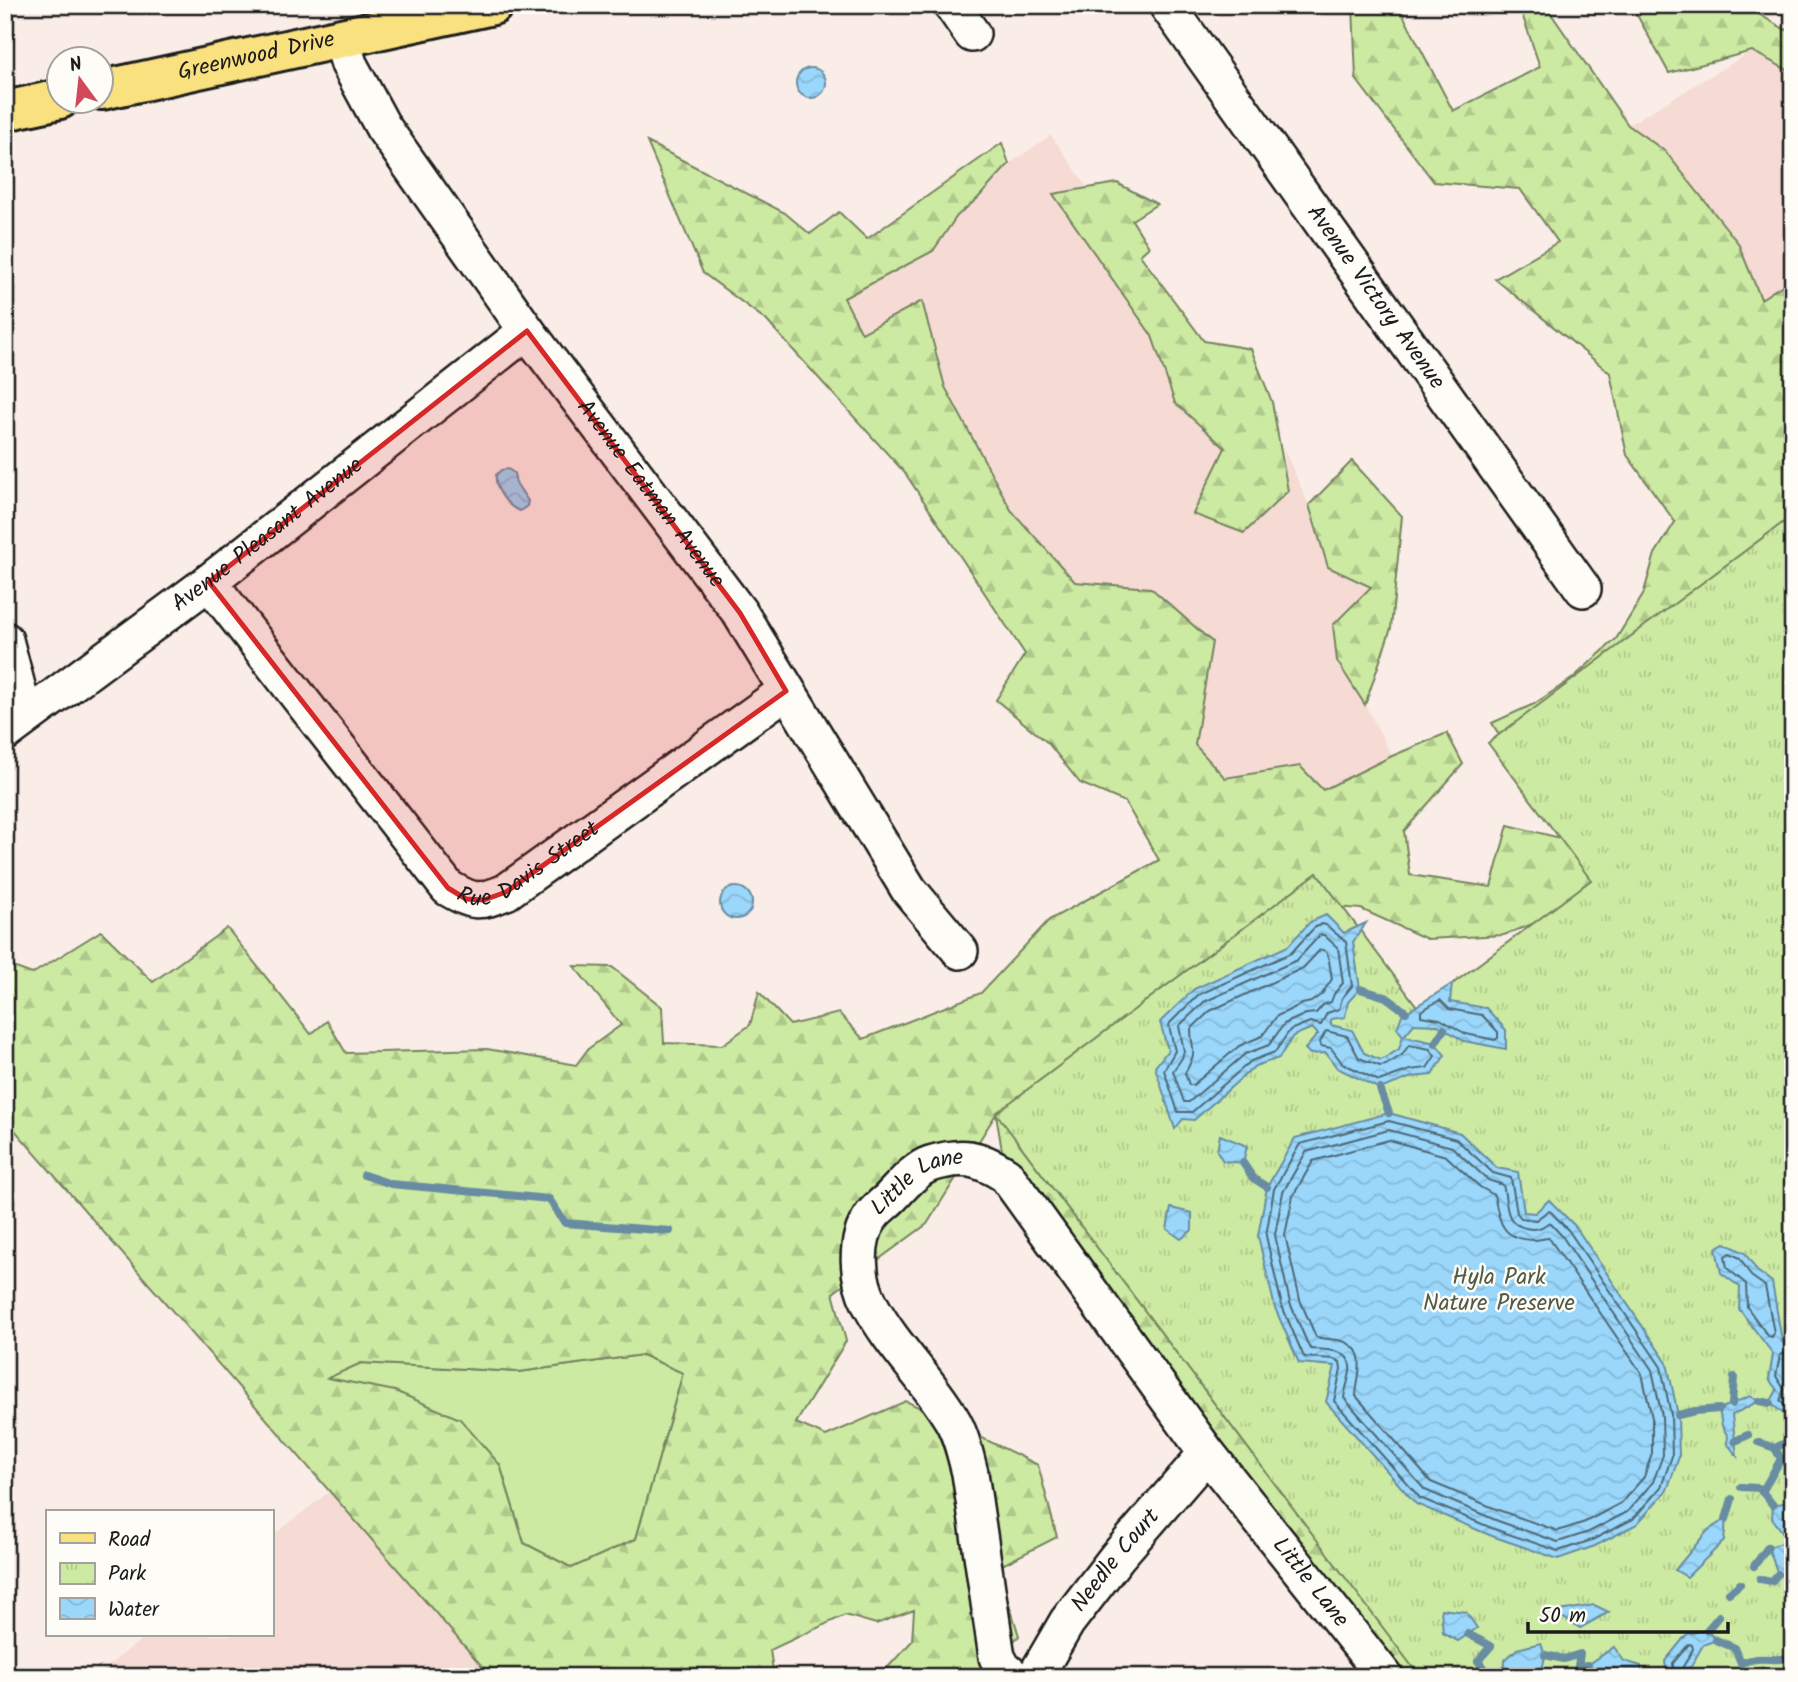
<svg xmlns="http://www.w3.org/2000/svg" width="1798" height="1682" viewBox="0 0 1798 1682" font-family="Kalam,sans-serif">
<defs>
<pattern id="forest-firs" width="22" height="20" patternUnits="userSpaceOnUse" patternTransform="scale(1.75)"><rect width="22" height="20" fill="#cdeaa2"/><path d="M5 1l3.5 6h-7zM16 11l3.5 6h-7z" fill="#afc88b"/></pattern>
<pattern id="park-tufts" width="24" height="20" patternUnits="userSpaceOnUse" patternTransform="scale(1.75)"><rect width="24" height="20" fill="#cdeaa2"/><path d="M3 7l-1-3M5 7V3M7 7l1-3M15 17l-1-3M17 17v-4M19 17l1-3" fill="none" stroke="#afc88b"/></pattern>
<pattern id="water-waves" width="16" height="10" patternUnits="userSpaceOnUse" patternTransform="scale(1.75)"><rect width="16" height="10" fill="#9ad7fb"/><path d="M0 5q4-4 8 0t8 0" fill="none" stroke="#84b8d7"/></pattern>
</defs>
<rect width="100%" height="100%" fill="#faede7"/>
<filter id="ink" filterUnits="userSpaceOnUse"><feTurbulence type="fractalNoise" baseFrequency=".0143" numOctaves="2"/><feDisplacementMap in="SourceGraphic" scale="14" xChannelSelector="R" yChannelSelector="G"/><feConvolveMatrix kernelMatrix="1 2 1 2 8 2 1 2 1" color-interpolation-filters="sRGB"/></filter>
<g filter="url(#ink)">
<g fill="#f6dbd4">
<polygon points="1752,51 1793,73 1793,278 1761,300 1738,243 1665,151 1628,125"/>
<polygon points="1051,135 1088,188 1053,195 1152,336 1175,403 1225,448 1288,491 1283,447 1309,505 1371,587 1333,625 1337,661 1366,706 1392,756 1323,790 1300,766 1225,778 1195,745 1212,642 1151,588 1075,582 1011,510 945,387 922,302 862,333 844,298 933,251 958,216 978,198 1009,164"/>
<polygon points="330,1491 489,1674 485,1677 94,1677 147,1635 271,1635 271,1537"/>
</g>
<polygon fill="#cdeaa2" stroke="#74835f" stroke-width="2" points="642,1355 683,1373 636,1539 572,1568 524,1543 500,1465 327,1378 361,1363 519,1372"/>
<g fill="url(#forest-firs)" stroke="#74835f" stroke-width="2" fill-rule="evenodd">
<path d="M 1353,5 L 1402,5 L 1404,17 L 1453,111 L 1540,67 L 1519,5 L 1545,5 L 1628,125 L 1665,151 L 1738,243 L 1761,299 L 1793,278 L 1793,1173 L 1560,913 L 1504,935 L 1427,939 L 1361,909 L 1312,905 L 1451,1677 L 1385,1677 L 1006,1175 L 996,1114 L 927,1224 L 833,1293 L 846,1341 L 796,1423 L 826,1436 L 906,1401 L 1038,1465 L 1057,1537 L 998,1567 L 1019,1636 L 977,1677 L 879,1677 L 912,1641 L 914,1610 L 876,1624 L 845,1615 L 770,1650 L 774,1677 L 485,1677 L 488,1673 L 5,1119 L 5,964 L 32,974 L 101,931 L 153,982 L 227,928 L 311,1034 L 327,1021 L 346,1053 L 487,1049 L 576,1065 L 588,1049 L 621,1025 L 574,966 L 612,967 L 662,1007 L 664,1043 L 722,1045 L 750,1025 L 759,992 L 790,1025 L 839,1013 L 863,1039 L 981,993 L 1049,920 L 1159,860 L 1125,802 L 1080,783 L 1048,743 L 996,700 L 1025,654 L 905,473 L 766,320 L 703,273 L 647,142 L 785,213 L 810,234 L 839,212 L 867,239 L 1002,143 L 1009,164 L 978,198 L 957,216 L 933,251 L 844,298 L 862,333 L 922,301 L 945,387 L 1011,510 L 1075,582 L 1151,588 L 1212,642 L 1195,745 L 1225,778 L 1300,766 L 1323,790 L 1392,756 L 1447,733 L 1463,764 L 1404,831 L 1410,875 L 1491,887 L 1508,825 L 1560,838 L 1492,723 L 1534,704 L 1573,678 L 1616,639 L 1643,595 L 1655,554 L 1675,522 L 1627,455 L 1610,373 L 1495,279 L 1558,242 L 1520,189 L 1434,182 L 1356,79 ZM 642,1355 L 683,1373 L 636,1539 L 572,1568 L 524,1543 L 500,1465 L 460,1419 L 395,1391 L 328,1378 L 361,1363 L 519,1372 Z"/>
<polygon points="1662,5 1743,5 1786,30 1793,26 1793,73 1752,51 1669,73 1637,15"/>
<polygon points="1117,183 1157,204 1132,220 1149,247 1140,255 1204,341 1251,349 1272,402 1288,491 1244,533 1193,514 1225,448 1175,403 1152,336 1053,194"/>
<polygon points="1352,461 1402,516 1391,628 1365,705 1337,661 1333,625 1371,587 1328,567 1309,505"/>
</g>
<polygon fill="url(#park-tufts)" stroke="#74835f" stroke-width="2" points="1793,515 1793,1661 1772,1677 1420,1677 996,1113 1317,873 1419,1009 1591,880 1488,743"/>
<g fill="url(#water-waves)" stroke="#688ca2" stroke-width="2">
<circle cx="811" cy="83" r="15"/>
<path d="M 508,469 L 514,473 L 516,483 L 528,501 L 527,506 L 520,511 C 507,507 494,488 496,475 L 501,470 Z"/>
<circle cx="736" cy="903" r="16"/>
<polygon points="1326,915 1344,933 1366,923 1353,942 1360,989 1348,1002 1345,1017 1331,1019 1331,1025 1352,1030 1364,1053 1381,1060 1399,1049 1403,1036 1397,1028 1402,1015 1452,984 1450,1002 1486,1008 1506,1030 1506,1049 1464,1041 1438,1025 1414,1024 1404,1036 1435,1043 1445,1055 1432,1075 1412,1077 1380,1089 1337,1068 1326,1053 1310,1054 1305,1049 1318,1034 1312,1028 1293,1036 1279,1058 1255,1066 1194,1120 1183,1119 1175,1129 1155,1067 1168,1050 1160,1022 1194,989 1288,946 1310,922"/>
<polygon points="1389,1113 1460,1133 1497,1168 1518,1172 1524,1212 1535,1213 1549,1200 1575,1226 1667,1363 1678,1415 1679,1457 1667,1490 1637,1524 1595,1546 1558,1559 1492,1536 1416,1504 1326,1402 1335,1366 1299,1363 1275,1308 1258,1236 1267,1187 1295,1138"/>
<polygon points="1220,1135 1247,1146 1243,1163 1223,1161 1217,1151"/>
<polygon points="1171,1208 1192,1213 1192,1230 1181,1239 1167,1229"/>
<polygon points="1725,1243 1745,1253 1757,1271 1772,1282 1782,1341 1793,1353 1793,1436 1784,1414 1770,1403 1777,1390 1769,1379 1773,1354 1739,1309 1740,1287 1721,1273 1716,1248"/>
<polygon points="1750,1396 1759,1401 1732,1415 1737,1456 1727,1443 1728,1437 1722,1426 1719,1409"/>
<polygon points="1793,1501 1793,1567 1788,1574 1778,1574 1768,1547 1789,1541 1772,1518 1773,1505"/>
<polygon points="1726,1519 1724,1541 1687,1577 1675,1570 1708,1530"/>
<polygon points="1594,1605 1609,1612 1580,1628 1554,1612"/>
<polygon points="1441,1609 1466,1612 1477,1628 1458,1641 1443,1633"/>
<polygon points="1707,1630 1716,1640 1703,1645 1686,1675 1667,1677 1665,1661 1687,1634"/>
<polygon points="1541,1643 1545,1655 1541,1677 1504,1677 1505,1660 1517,1649"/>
<polygon points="1614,1647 1624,1661 1641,1666 1641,1677 1591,1677 1588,1665"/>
</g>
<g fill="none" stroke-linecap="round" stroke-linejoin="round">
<g stroke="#4e6775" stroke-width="2">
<polygon points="1322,924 1326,925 1346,942 1352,986 1342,998 1339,1009 1327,1013 1321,1025 1310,1022 1290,1030 1275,1052 1251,1061 1192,1112 1178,1112 1164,1070 1175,1051 1169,1026 1170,1023 1198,995 1291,953 1314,928"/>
<polygon points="1320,935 1324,935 1338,948 1343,983 1334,994 1331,1002 1323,1005 1316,1013 1306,1014 1284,1024 1269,1045 1245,1054 1189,1102 1184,1102 1173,1071 1182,1058 1184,1051 1179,1026 1204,1002 1297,960"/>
<path d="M 1320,950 L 1324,950 L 1328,955 L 1332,979 L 1322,994 L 1311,1002 L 1302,1004 L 1277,1016 L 1262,1036 L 1239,1046 L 1193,1085 L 1189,1085 L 1185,1073 C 1199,1049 1191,1051 1191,1029 L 1210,1011 L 1303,968 Z"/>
<polygon points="1440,1000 1449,1009 1482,1015 1498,1032 1498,1038 1495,1040 1466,1034 1440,1019 1421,1016 1421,1011"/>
<polygon points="1326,1031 1347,1036 1359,1058 1380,1066 1386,1065 1402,1055 1409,1045 1430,1049 1435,1056 1427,1068 1410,1070 1379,1081 1342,1063 1331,1048 1321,1046 1320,1042"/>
<polygon points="1389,1121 1456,1139 1493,1173 1511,1178 1517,1213 1521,1218 1536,1220 1548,1211 1551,1212 1569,1231 1661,1367 1671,1415 1672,1456 1661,1487 1633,1519 1592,1540 1558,1551 1494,1529 1420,1498 1334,1401 1341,1369 1340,1362 1334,1359 1305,1357 1303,1355 1282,1306 1266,1236 1274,1189 1300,1144"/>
<path d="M 1389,1130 L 1452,1147 L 1488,1180 L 1503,1185 C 1508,1202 1503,1224 1526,1228 C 1535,1230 1540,1229 1548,1223 L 1551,1224 L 1562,1236 L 1652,1370 L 1662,1416 L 1663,1455 L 1653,1482 L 1627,1512 L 1589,1532 L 1558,1542 L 1498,1521 L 1425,1490 L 1344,1398 C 1345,1389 1349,1380 1350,1371 C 1353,1348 1326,1350 1311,1349 L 1309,1347 L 1290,1303 L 1275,1235 L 1283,1192 L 1306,1152 Z"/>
<path d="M 1389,1140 L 1446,1156 L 1480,1187 L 1494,1195 C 1500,1221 1500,1239 1533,1240 C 1539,1240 1544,1238 1549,1238 L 1642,1374 L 1652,1418 L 1652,1453 L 1644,1477 L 1621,1503 L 1585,1522 L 1558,1531 L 1501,1511 L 1431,1482 L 1356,1396 C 1357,1375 1371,1347 1338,1340 C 1331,1339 1323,1339 1316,1337 L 1300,1300 L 1285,1235 L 1293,1196 L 1313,1161 Z"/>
<polygon points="1730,1253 1740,1258 1751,1276 1765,1286 1774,1333 1772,1337 1768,1336 1747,1307 1746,1284 1727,1268 1725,1256"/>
<polyline points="1793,1357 1783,1354 1780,1355 1776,1376 1784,1389 1780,1401 1789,1409 1793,1416"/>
<polygon points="1689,1644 1692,1645 1693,1649 1680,1672 1675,1673 1673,1671 1673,1663"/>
</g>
<g stroke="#688ca2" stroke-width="8">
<polyline points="1360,989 1386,997 1406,1012"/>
<polyline points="1435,1043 1444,1029"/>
<polyline points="1380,1089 1389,1113"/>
<polyline points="1243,1163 1253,1178 1267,1187"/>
<polyline points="364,1175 391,1184 549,1199 565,1223 670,1231"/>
<polyline points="1759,1401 1770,1403"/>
<polyline points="1732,1404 1734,1377"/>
<polyline points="1678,1415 1695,1411 1719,1409"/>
<polyline points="1735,1441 1748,1435"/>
<polyline points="1758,1442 1775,1448 1793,1439"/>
<polyline points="1781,1459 1793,1468"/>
<polyline points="1741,1487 1759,1488 1773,1505"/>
<polyline points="1762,1492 1781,1459 1775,1448"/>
<polyline points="1726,1519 1732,1499"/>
<polyline points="1754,1566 1768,1547"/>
<polyline points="1760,1579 1772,1581 1778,1574"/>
<polyline points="1729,1593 1740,1584"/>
<polyline points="1707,1630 1719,1616"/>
<polyline points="1468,1634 1491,1646 1478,1661 1490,1676 1493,1677"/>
<path d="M 1716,1640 L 1735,1648 L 1741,1663 C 1762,1654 1773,1663 1793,1657"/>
<polyline points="1545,1655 1564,1659 1580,1654 1578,1666 1588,1665"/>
</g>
<defs>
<g id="minor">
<polyline points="952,5 972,34"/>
<path id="s1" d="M 1167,5 L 1583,589"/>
<path id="s2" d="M 341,38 L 349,64 L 383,127 L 527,331 L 740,613 L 909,890 L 960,951"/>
<path id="s3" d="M 209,582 L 448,888 C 474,903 478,903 506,892 L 786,691"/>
<polyline points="5,640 25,717"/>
<path id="s4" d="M 5,733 L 209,582 L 527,331"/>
<path id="s5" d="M 1014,1677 L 1003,1668 L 997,1657 L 970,1473 C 965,1454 961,1434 951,1418 C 927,1378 891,1345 870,1304 C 857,1279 854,1241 871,1217 C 875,1210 884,1204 890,1198 C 901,1187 915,1169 930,1164 C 962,1154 978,1157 1006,1175 L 1207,1453 L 1385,1677"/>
<path id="s6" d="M 1035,1677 L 1067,1622 L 1117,1557 L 1207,1453"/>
</g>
<g id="major">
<path id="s7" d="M 102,90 L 493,5"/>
<polyline points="5,111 60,99"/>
</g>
</defs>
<use href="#minor" stroke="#1c1c1c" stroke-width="40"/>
<use href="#major" stroke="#1c1c1c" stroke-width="44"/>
<use href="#minor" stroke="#fdfcf7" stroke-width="35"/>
<use href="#major" stroke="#fae180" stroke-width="38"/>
</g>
</g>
<path fill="#d62828" fill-opacity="0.2" stroke="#d62828" stroke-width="5" stroke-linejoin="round" d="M 527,331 L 740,613 L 786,691 L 506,892 L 484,900 L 466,899 L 448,888 L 209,582 Z"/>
<g text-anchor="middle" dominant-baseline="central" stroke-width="5" stroke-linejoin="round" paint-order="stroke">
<g font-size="23" fill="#1c1c1c" stroke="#fdfcf7">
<text stroke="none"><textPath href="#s7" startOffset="158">Greenwood Drive</textPath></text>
<text stroke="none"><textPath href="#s1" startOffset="359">Avenue Victory Avenue</textPath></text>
<text stroke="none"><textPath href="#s2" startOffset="553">Avenue Eatman Avenue</textPath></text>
<text stroke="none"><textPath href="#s4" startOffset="329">Avenue Pleasant Avenue</textPath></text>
<text stroke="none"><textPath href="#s3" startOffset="481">Rue Davis Street</textPath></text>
<text stroke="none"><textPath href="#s5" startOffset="562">Little Lane</textPath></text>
<text stroke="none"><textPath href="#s6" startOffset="142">Needle Court</textPath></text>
<text stroke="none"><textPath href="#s5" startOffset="1171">Little Lane</textPath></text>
</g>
<g font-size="23" fill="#515a44" stroke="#fdfcf7">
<text x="1499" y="1278">Hyla Park<tspan x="1499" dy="26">Nature Preserve</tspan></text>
</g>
</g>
<rect width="1798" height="1682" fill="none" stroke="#fdfcf7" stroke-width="28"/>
<rect x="14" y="14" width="1770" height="1654" fill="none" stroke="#1c1c1c" stroke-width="2.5" filter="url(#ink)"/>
<rect x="46" y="1510" width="228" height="126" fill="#fdfcf7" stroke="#a3a29f" stroke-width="2"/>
<rect x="60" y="1533" width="35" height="10" fill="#fae180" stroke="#a3a29f" stroke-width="2"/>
<text x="108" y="1546" font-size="21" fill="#1c1c1c">Road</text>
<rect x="60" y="1563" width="35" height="21" fill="url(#park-tufts)" stroke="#a3a29f" stroke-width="2"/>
<text x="108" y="1580" font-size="21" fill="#1c1c1c">Park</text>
<rect x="60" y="1598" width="35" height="21" fill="url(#water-waves)" stroke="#a3a29f" stroke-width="2"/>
<text x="108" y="1616" font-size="21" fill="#1c1c1c">Water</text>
<g transform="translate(80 80) rotate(345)"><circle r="33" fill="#fdfcf7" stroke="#a3a29f" stroke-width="2"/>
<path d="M0-5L12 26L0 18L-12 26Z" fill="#d1495b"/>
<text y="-10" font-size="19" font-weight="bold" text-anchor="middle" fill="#1c1c1c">N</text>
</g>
<path d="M1528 1622v10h200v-10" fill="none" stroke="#1c1c1c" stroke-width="3.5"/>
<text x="1539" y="1622" font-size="21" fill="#1c1c1c" stroke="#fdfcf7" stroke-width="5" paint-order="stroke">50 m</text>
</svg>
